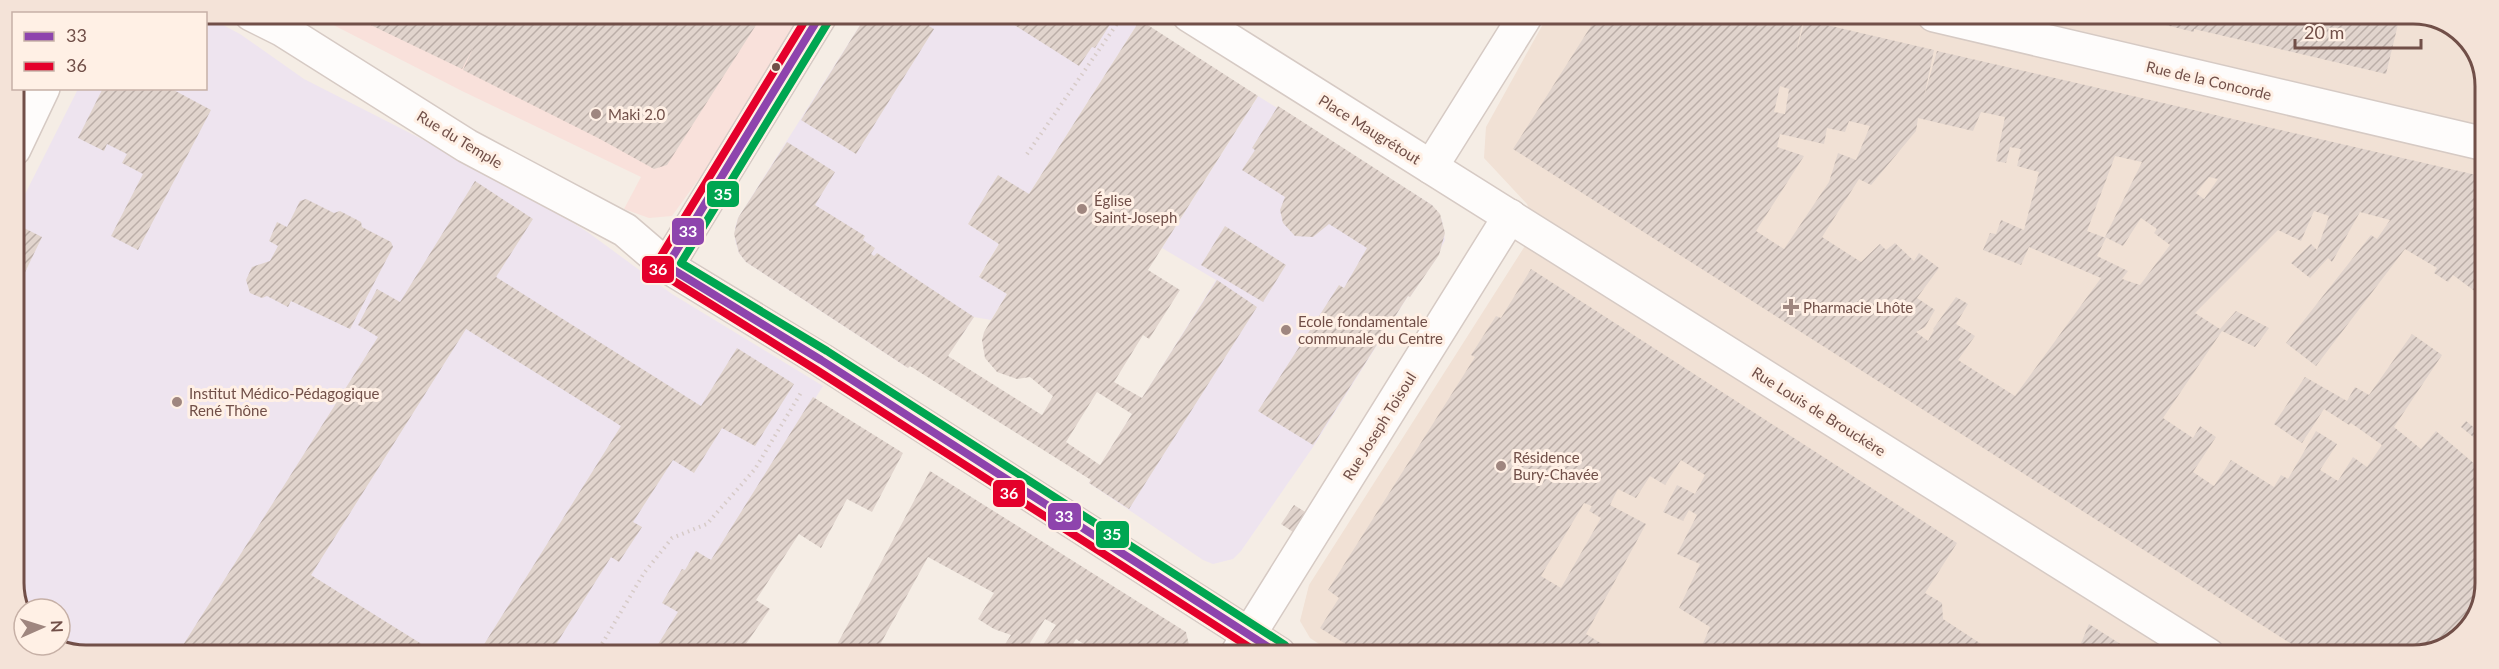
<svg xmlns="http://www.w3.org/2000/svg" width="2499" height="669" viewBox="0 0 2499 669" font-family="Lato,sans-serif">
<defs>
<pattern id="building-hatch" width="6" height="6" patternUnits="userSpaceOnUse" patternTransform="scale(1.5)"><rect width="6" height="6" fill="#e1d4cd"/><path d="M-1 1l2-2M0 6l6-6M5 7l2-2" fill="none" stroke="#bbaea8"/></pattern>
</defs>
<rect width="100%" height="100%" fill="#f5ede5"/>
<polygon fill="#f1e1d5" points="1548,15 2431,16 2468,38 2485,81 2483,601 2457,640 2413,655 1334,654 1310,638 1300,621 1309,585 1537,227 1527,204 1484,158 1486,127"/>
<polygon fill="#f9e1db" points="312,14 803,14 716,155 672,216 649,218 624,209 641,177 462,91"/>
<g fill="#eee4ef">
<polygon points="867,14 1132,15 1140,20 1029,194 968,224 999,244 979,276 1007,294 991,320 974,317 962,335 951,328 925,342 908,368 746,262 739,253 735,240 735,228 738,218"/>
<polygon points="206,16 240,34 304,79 518,188 589,233 672,294 823,386 653,654 68,653 55,645 60,645 60,609 24,609 24,613 14,588 14,216 78,89 206,88"/>
<polygon points="1258,96 1432,205 1442,220 1445,240 1433,264 1432,264 1410,297 1408,296 1313,447 1241,551 1233,559 1213,564 1203,560 1089,483 1216,280 1162,248"/>
</g>
<g fill="url(#building-hatch)" fill-rule="evenodd">
<polygon points="348,14 633,14 646,21 650,14 763,14 667,165 654,169 600,139 463,70 474,46 462,69"/>
<polygon points="867,14 936,14 929,26 934,29 856,154 801,120"/>
<polygon points="997,14 1035,14 1116,15 1095,48 1092,47 1079,66"/>
<path d="M 1598,15 L 1783,15 L 1803,20 L 1796,53 L 1805,20 L 1934,50 L 1924,97 L 1937,51 L 2485,177 L 2485,226 L 2472,243 L 2485,227 L 2484,298 L 2453,275 L 2448,282 L 2434,273 L 2437,268 L 2405,249 L 2316,366 L 2286,343 L 2371,235 L 2377,239 L 2390,220 L 2360,212 L 2332,262 L 2328,258 L 2310,278 L 2291,263 L 2311,244 L 2317,250 L 2329,216 L 2314,211 L 2301,241 L 2278,230 L 2195,313 L 2220,329 L 2236,311 L 2269,328 L 2255,347 L 2222,331 L 2163,418 L 2193,438 L 2200,426 L 2216,437 L 2193,472 L 2214,486 L 2231,460 L 2274,487 L 2281,475 L 2288,479 L 2316,431 L 2337,444 L 2320,470 L 2338,481 L 2353,457 L 2367,467 L 2382,445 L 2351,423 L 2349,425 L 2324,409 L 2302,443 L 2274,424 L 2305,377 L 2347,401 L 2355,387 L 2369,395 L 2412,334 L 2442,355 L 2394,427 L 2421,449 L 2436,431 L 2484,472 L 2483,601 L 2457,640 L 2413,655 L 2309,655 L 1513,149 ZM 1780,86 L 1789,89 L 1785,114 L 1774,112 ZM 1981,112 L 2005,117 L 1996,161 L 2006,163 L 2010,147 L 2021,149 L 2017,166 L 2039,172 L 2024,230 L 2001,220 L 1996,234 L 1990,233 L 1983,250 L 2021,265 L 2029,247 L 2101,278 L 2015,396 L 1958,360 L 1975,336 L 1956,324 L 1968,304 L 1956,297 L 1933,329 L 1934,330 L 1928,341 L 1916,332 L 1925,327 L 1935,310 L 1917,298 L 1939,268 L 1919,253 L 1914,261 L 1895,243 L 1886,250 L 1880,244 L 1861,262 L 1822,237 L 1859,179 L 1871,185 L 1916,131 L 1918,118 L 1973,131 ZM 1849,121 L 1870,126 L 1856,160 L 1838,153 L 1829,182 L 1784,249 L 1756,231 L 1804,156 L 1777,147 L 1780,134 L 1824,144 L 1827,128 L 1845,132 ZM 2115,156 L 2142,162 L 2105,237 L 2123,246 L 2141,218 L 2157,229 L 2154,233 L 2170,245 L 2140,285 L 2122,279 L 2128,271 L 2097,256 L 2106,238 L 2087,231 ZM 2209,177 L 2218,179 L 2204,199 L 2196,193 Z"/>
<polygon points="2129,16 2400,16 2386,74 2194,29 2194,32"/>
<path d="M 1140,20 L 1258,96 L 1148,270 L 1180,290 L 1149,339 L 1143,335 L 1114,382 L 1142,398 L 1217,280 L 1257,307 L 1129,509 L 1089,483 L 1091,480 L 910,366 L 908,368 L 746,262 L 739,253 L 734,234 L 738,218 L 787,142 L 835,172 L 815,205 L 865,236 L 863,240 L 875,248 L 871,254 L 874,256 L 877,253 L 974,317 L 948,356 L 1042,415 L 1053,396 L 1030,377 L 1017,379 L 997,372 L 985,358 L 982,340 L 984,332 L 1007,294 L 979,277 L 999,244 L 968,224 L 998,175 L 1029,194 ZM 1097,392 L 1132,414 L 1100,465 L 1066,442 Z"/>
<polygon points="14,88 28,88 14,118"/>
<polygon points="103,88 170,88 211,110 138,250 111,236 143,174 122,163 127,154 107,144 104,151 78,138"/>
<polygon points="1278,106 1432,205 1440,214 1445,233 1439,255 1410,297 1408,296 1313,445 1258,411 1339,285 1344,288 1367,248 1329,224 1313,237 1295,236 1283,223 1280,210 1285,197 1242,170 1255,150 1252,148"/>
<polygon points="475,181 533,219 496,277 701,406 737,348 794,384 755,446 722,428 694,473 673,460 633,522 642,527 619,562 611,557 550,654 478,654 621,426 466,329 311,575 436,653 178,653 378,337 358,325 377,289 400,302"/>
<polygon points="306,199 334,213 340,211 361,222 362,227 391,242 393,247 350,329 291,301 288,307 267,296 262,298 250,293 246,280 252,267 270,261 278,246 269,241 277,222 287,227 300,201"/>
<polygon points="14,223 42,237 14,295"/>
<polygon points="1225,226 1286,265 1263,302 1201,265"/>
<path d="M 1531,269 L 1957,543 L 1925,593 L 1942,603 L 1943,619 L 1998,655 L 1698,655 L 1710,627 L 1679,608 L 1700,564 L 1677,554 L 1697,515 L 1689,510 L 1683,521 L 1663,512 L 1677,485 L 1695,494 L 1705,475 L 1681,460 L 1665,485 L 1650,476 L 1636,498 L 1618,489 L 1610,505 L 1646,524 L 1586,634 L 1615,652 L 1614,655 L 1362,654 L 1320,628 L 1339,598 L 1328,590 L 1475,357 L 1471,355 L 1496,316 L 1501,318 ZM 1584,503 L 1592,506 L 1589,511 L 1601,518 L 1561,588 L 1541,576 Z"/>
<polygon points="813,397 903,453 872,512 847,499 821,548 799,534 756,600 770,609 739,654 652,654 678,612 662,603 682,569 685,570 696,551 711,560"/>
<polygon points="2466,421 2484,436 2483,445 2461,427"/>
<polygon points="930,471 1186,632 1189,645 1183,654 1100,654 1076,639 1067,654 1037,654 1056,625 1045,619 1023,654 1011,654 1002,649 1011,635 994,629 978,619 994,593 928,557 875,654 832,654"/>
<polygon points="1294,505 1315,518 1302,538 1281,524"/>
<polygon points="2089,624 2122,645 2138,655 2076,655"/>
<polygon points="86,648 97,653 84,653"/>
</g>
<g fill="none" stroke-linecap="round" stroke-linejoin="round">
<defs>
<g id="minor">
<polyline points="251,14 283,30 467,146 625,230 667,266 821,360 1279,654"/>
<polyline points="1189,15 2208,655"/>
<polyline points="1934,15 2485,144"/>
<polyline points="14,149 43,88"/>
<polyline points="1431,167 1526,15"/>
<polyline points="667,266 821,14"/>
<polyline points="1237,654 1510,216"/>
</g>
</defs>
<use href="#minor" stroke="#d6cac4" stroke-width="36"/>
<g stroke="#d7cbc8" stroke-width="4" stroke-dasharray="1.5 4.5" stroke-linecap="butt">
<polyline points="1027,154 1123,15"/>
<polyline points="596,654 644,573 672,538 707,524 755,469 802,391"/>
</g>
<use href="#minor" stroke="#fefcfb" stroke-width="33"/>
<defs>
<polyline id="bus-1" points="821,14 667,266 821,360 1279,654"/>
<polyline id="bus-2" points="809,14 658,261 657,266 659,272 815,369 1260,654"/>
<polyline id="bus-3" points="830,19 681,263 827,351 1285,645"/>
</defs>
<use href="#bus-1" stroke="#fff0e5" stroke-width="12"/>
<use href="#bus-2" stroke="#fff0e5" stroke-width="12"/>
<use href="#bus-3" stroke="#fff0e5" stroke-width="12"/>
<use href="#bus-1" stroke="#8e44ad" stroke-width="8"/>
<use href="#bus-2" stroke="#e4002b" stroke-width="8"/>
<use href="#bus-3" stroke="#00a651" stroke-width="8"/>
</g>
<circle fill="#714f48" stroke="#fff0e5" stroke-width="2" cx="776" cy="67" r="5"/>
<g fill="#9f867f" stroke="#fff0e5" stroke-width="2">
<circle cx="596" cy="114" r="6"/>
<circle cx="1082" cy="209" r="6"/>
<path d="M1788 298h6v6h6v6h-6v6h-6v-6h-6v-6h6z"/>
<circle cx="1286" cy="330" r="6"/>
<circle cx="177" cy="402" r="6"/>
<circle cx="1501" cy="466" r="6"/>
</g>
<g text-anchor="middle" dominant-baseline="central" stroke-width="6" stroke-linejoin="round" paint-order="stroke">
<g font-size="15" fill="#714f48" stroke="#fff0e5">
<text transform="translate(2209 80) rotate(13)">Rue de la Concorde</text>
<text transform="translate(1370 129) rotate(32)">Place Maugrétout</text>
<text transform="translate(460 139) rotate(31)">Rue du Temple</text>
<text transform="translate(1819 411) rotate(32)">Rue Louis de Brouckère</text>
<text transform="translate(1379 426) rotate(-58)">Rue Joseph Toisoul</text>
</g>
<g font-size="15" fill="#714f48" stroke="#fff0e5" text-anchor="start">
<text x="608" y="114">Maki 2.0</text>
<text x="1094" y="200">Église<tspan x="1094" dy="17">Saint-Joseph</tspan></text>
<text x="1803" y="307">Pharmacie Lhôte</text>
<text x="1298" y="321">Ecole fondamentale<tspan x="1298" dy="17">communale du Centre</tspan></text>
<text x="189" y="393">Institut Médico-Pédagogique<tspan x="189" dy="17">René Thône</tspan></text>
<text x="1513" y="457">Résidence<tspan x="1513" dy="17">Bury-Chavée</tspan></text>
</g>
</g>
<path d="M0 0H2499V669H0ZM86 24H2413A62 62 0 0 1 2475 86V583A62 62 0 0 1 2413 645H86A62 62 0 0 1 24 583V86A62 62 0 0 1 86 24Z" fill="#f4e3d8" fill-rule="evenodd"/>
<path fill="none" stroke="#714f48" stroke-width="3" d="M86 24H2413A62 62 0 0 1 2475 86V583A62 62 0 0 1 2413 645H86A62 62 0 0 1 24 583V86A62 62 0 0 1 86 24Z"/>
<g stroke="#fff0e5" stroke-width="2">
<rect x="706" y="180" width="34" height="28" rx="6" fill="#00a651"/>
<rect x="671" y="217" width="34" height="29" rx="6" fill="#8e44ad"/>
<rect x="641" y="255" width="34" height="29" rx="6" fill="#e4002b"/>
<rect x="992" y="479" width="34" height="29" rx="6" fill="#e4002b"/>
<rect x="1047" y="502" width="35" height="29" rx="6" fill="#8e44ad"/>
<rect x="1095" y="520" width="35" height="29" rx="6" fill="#00a651"/>
</g>
<g font-size="16" text-anchor="middle" font-weight="bold" fill="#fff">
<text x="723" y="200">35</text>
<text x="688" y="237">33</text>
<text x="658" y="275">36</text>
<text x="1009" y="499">36</text>
<text x="1064" y="522">33</text>
<text x="1112" y="540">35</text>
</g>
<rect x="12" y="12" width="195" height="78" fill="#fff0e5" stroke="#c6b0a6" stroke-width="1.5"/>
<rect x="24" y="32" width="30" height="9" fill="#8e44ad" stroke="#c6b0a6" stroke-width="1.5"/>
<text x="66" y="42" font-size="18" fill="#714f48">33</text>
<rect x="24" y="62" width="30" height="9" fill="#e4002b" stroke="#c6b0a6" stroke-width="1.5"/>
<text x="66" y="72" font-size="18" fill="#714f48">36</text>
<g transform="translate(42 627) rotate(87)"><circle r="28" fill="#fff0e5" stroke="#c6b0a6" stroke-width="1.5"/>
<path d="M0-4.5L10 22L0 15L-10 22Z" fill="#9f867f"/>
<text y="-9" font-size="16" font-weight="bold" text-anchor="middle" fill="#714f48">N</text>
</g>
<path d="M2295 39v9h126v-9" fill="none" stroke="#714f48" stroke-width="3"/>
<text x="2304" y="39" font-size="18" fill="#714f48" stroke="#fff0e5" stroke-width="4.5" paint-order="stroke">20 m</text>
</svg>
